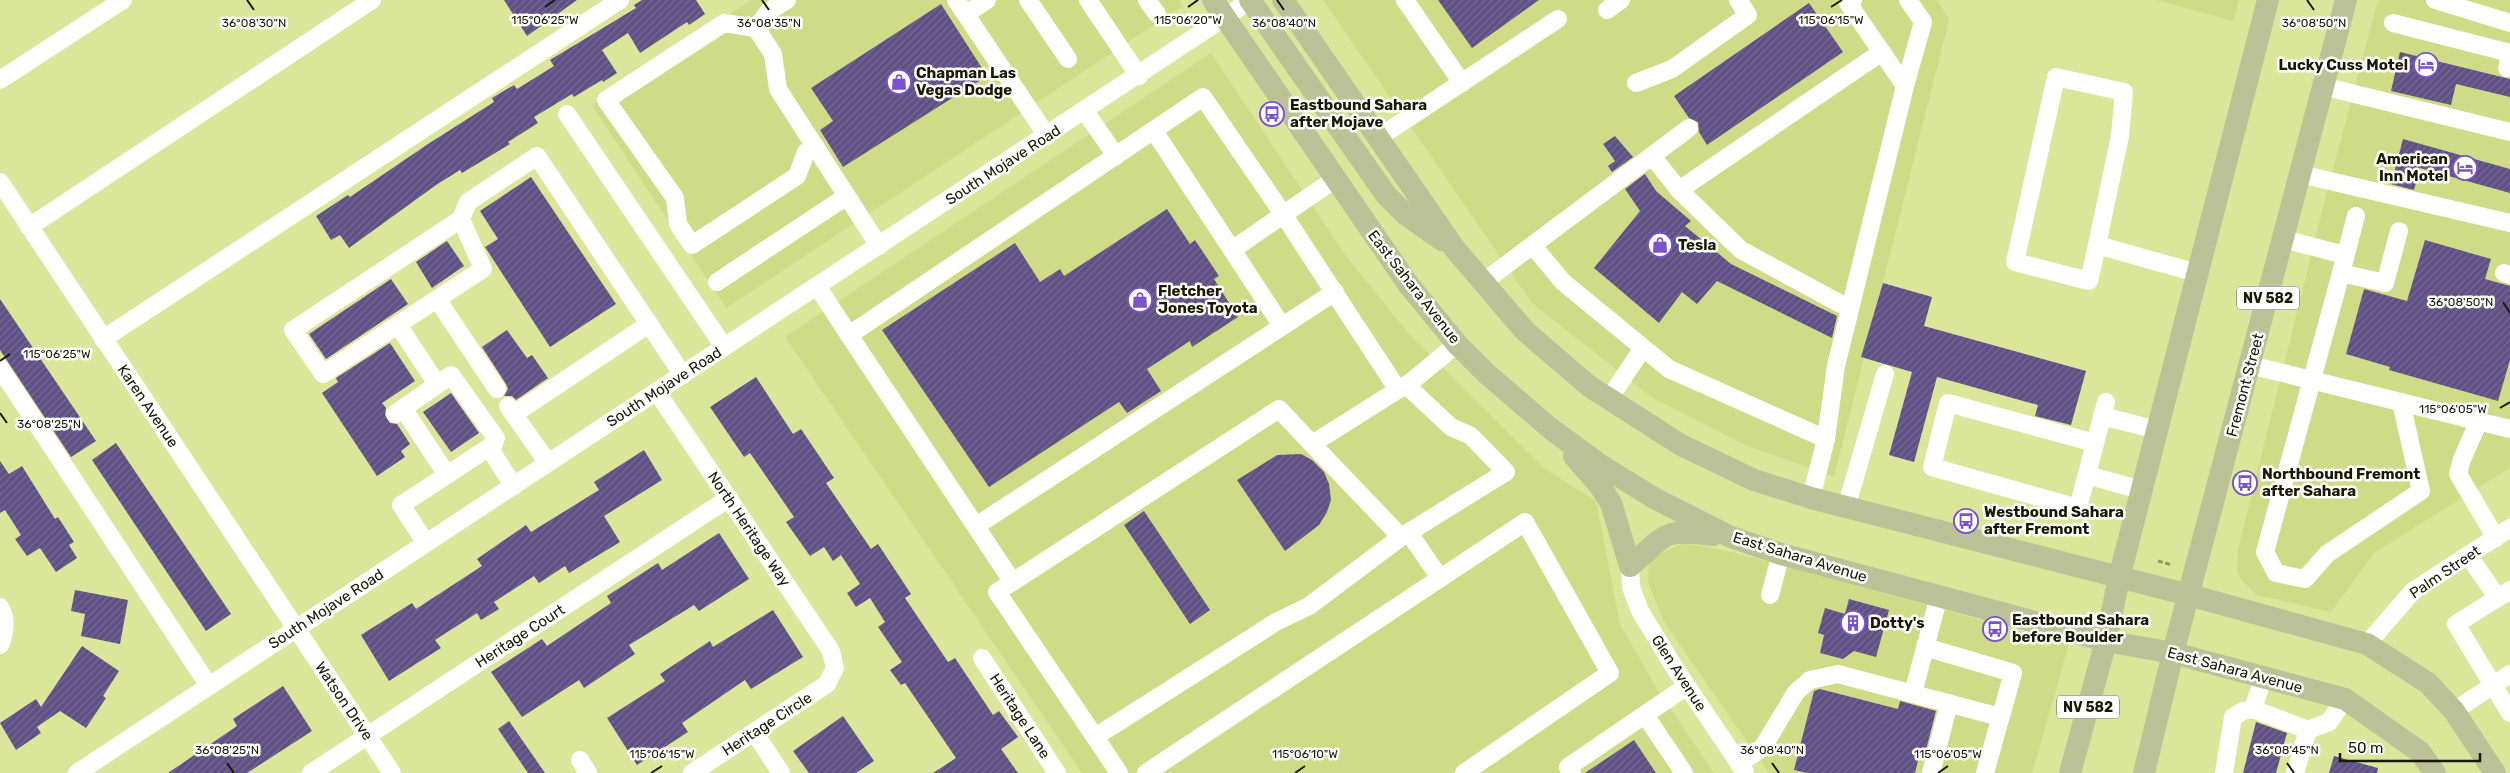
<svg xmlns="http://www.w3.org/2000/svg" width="2510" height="773" viewBox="0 0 2510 773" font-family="Rubik,sans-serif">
<defs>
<pattern id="building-hatch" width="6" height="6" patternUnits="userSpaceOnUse" patternTransform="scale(1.25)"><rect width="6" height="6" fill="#5f5085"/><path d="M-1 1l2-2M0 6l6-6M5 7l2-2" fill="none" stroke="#766a90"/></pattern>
</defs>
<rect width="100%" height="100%" fill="#dae699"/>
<g fill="#cfdc87">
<polygon points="751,0 1179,0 1183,6 726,308 592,105"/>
<polygon points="1323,0 1937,0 1949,20 1834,477 1745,445 1651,397 1532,303"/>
<polygon points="2156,0 2239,0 2233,21"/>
<polygon points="2378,0 2510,0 2510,468 2374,553 2331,612 2257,595 2242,581 2237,571 2238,550 2324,203"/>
<polygon points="1211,53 1346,256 1409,334 1544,468 1596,501 1620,624 1657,689 1714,773 1082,773 785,337"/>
<polygon points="1682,544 1704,546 1735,553 2069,644 2032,773 1769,773 1664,622 1648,582 1649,562 1660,554"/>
</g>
<g fill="url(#building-hatch)">
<polygon points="504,0 577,0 527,36"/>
<polygon points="642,0 696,0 705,14 689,25 687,22 640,53 628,33 602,50 617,73 603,82 602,80 574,97 572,94 534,117 538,123 508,142 510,144 462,173 460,170 436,185 349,248 340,235 331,240 316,216 348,195 350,197 428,144 494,102 492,98 514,85 517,89 554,66 550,60 636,8 634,5"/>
<polygon points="1438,0 1539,0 1472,48"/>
<polygon points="1809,3 1843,52 1707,145 1699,132 1698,122 1689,118 1674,96"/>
<polygon points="941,4 987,76 843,167 820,130 833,121 811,88"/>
<polygon points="2400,52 2510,79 2510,97 2456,84 2451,105 2391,91"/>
<polygon points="1615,136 1633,157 1612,172 1608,166 1615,161 1603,144"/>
<polygon points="2403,139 2510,169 2510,193 2420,168 2414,190 2391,184"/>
<polygon points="1645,174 1656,191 1691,221 1685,226 1731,264 1837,316 1832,338 1717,281 1697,304 1682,292 1659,323 1594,268 1640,211 1625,189"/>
<polygon points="531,177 616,304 550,347 485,247 498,239 480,211"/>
<polygon points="1167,209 1190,244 1195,240 1219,276 1214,279 1238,317 1192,347 1190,341 1147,369 1161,391 1127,413 1119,402 989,487 882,330 1015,243 1040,282 1060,269 1064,276"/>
<polygon points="2425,240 2491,259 2485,279 2510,286 2510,360 2498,401 2389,370 2390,367 2346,354 2364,289 2407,301"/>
<polygon points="447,241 464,266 432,288 416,262"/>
<polygon points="391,279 408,304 326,359 309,334"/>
<polygon points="1883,283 1932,297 1924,326 2086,371 2071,425 2035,416 2038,405 1937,377 1914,462 1889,455 1912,372 1861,357"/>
<polygon points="0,299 96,441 71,457 0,350"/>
<polygon points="507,330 527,358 532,355 548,378 516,400 512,396 504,396 508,389 506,384 482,347"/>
<polygon points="390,343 415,381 382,403 386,408 385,415 390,423 397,424 410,444 401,451 405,457 377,476 322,393 338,382 336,378"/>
<polygon points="756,377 793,434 801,429 834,478 826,483 871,549 878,544 911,594 905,598 948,662 955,658 993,715 999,711 1018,737 1001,749 1018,773 933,773 956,758 905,683 901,685 890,670 902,662 878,627 885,622 870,598 856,607 847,593 860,584 841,555 833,561 824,547 810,556 786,522 794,517 750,453 744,457 710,407"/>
<polygon points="451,393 479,433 451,452 423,412"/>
<polygon points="116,443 231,614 206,631 92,460"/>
<polygon points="644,450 662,480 604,516 620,542 569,573 565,566 539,583 534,576 494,602 499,609 481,620 477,613 435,640 441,648 389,681 361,635 412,603 416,609 482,566 477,559 526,525 531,532 599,490 594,482"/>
<polygon points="1301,454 1312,460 1324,472 1329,484 1331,500 1327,512 1319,525 1285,551 1237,480 1277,455"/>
<polygon points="0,461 9,474 22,466 55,519 58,517 74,542 69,545 77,558 56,572 40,548 27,556 15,539 21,535 5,510 0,513"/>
<polygon points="1144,511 1210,610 1190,624 1124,525"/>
<polygon points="719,533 749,579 699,611 694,605 629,645 635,654 584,688 579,680 522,717 491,672 542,639 547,646 611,603 607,596 658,563 662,570"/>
<polygon points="75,590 128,600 120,644 81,636 85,614 71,611"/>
<polygon points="1849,599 1889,610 1876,657 1854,651 1843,659 1820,653 1824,635 1818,633 1825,608 1845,614"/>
<polygon points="773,610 803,657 751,689 745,680 682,723 688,732 637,765 607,718 665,681 660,674 710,641 713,647"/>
<polygon points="82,646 119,671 103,696 106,698 86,728 60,711 37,727 41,733 16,750 0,723 36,699 41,707"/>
<polygon points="283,686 312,731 247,773 168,773 237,726 233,719"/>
<polygon points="1820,689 1898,709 1900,701 1936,711 1926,750 1921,749 1915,773 1807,773 1794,770 1814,691"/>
<polygon points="843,716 874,761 856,773 809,773 793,751"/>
<polygon points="509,721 545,773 528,773 498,729"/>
<polygon points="2256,722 2287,733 2276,773 2243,773"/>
<polygon points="1634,740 1656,773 1585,773"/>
<polygon points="2334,756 2378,768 2377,773 2329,773"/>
</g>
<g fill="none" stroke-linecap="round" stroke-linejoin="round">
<polyline stroke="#90995f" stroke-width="3" stroke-dasharray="5 2.5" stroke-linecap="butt" points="2158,561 2172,565"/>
<g stroke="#fff" stroke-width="18">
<polyline points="787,0 769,11 756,28 773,54 778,89 879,246"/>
<polyline points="956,0 1047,136"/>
<polyline points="1028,0 1068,59"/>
<polyline points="1088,0 1139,76"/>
<polyline points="1147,0 1157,14"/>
<polyline points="1405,0 1462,83"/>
<polyline points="1853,0 1848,3 1905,86"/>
<polyline points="2435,0 2510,23"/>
<polyline points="1607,10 1621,0"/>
<polyline points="966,14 987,0"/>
<polyline points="2393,23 2510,53"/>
<polyline points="756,28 724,23 606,100 675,198 678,224 692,245 797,176 806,152 815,146"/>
<polyline points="2507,68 2510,56"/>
<polyline points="0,80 123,0"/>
<polyline points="1636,83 1672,69 1748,15 1738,0"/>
<polyline points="2322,86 2510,132"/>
<polyline points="1085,111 1116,156"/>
<polyline points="567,114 724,347"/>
<polyline points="1154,131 1282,326"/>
<polyline points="1378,138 1558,19"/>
<polyline points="1652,156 1679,190 1882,52"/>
<polyline points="2300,174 2510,223"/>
<polyline points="0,182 392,773"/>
<polyline points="1679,190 1741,250 1850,309"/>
<polyline points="2356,216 2341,273 2385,283 2399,231"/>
<polyline points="29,227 372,0"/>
<polyline points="2283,239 2345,255"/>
<polyline points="2097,245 2089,281 2015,262 2056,77 2124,92 2120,136 2097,245 2197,273"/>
<polyline points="1533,246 1563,282 1669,369 1826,439"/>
<polyline points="1232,250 1335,179"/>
<polyline points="2341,273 2265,552 2276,573 2305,579 2327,554 2421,491 2401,402"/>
<polyline points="2504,273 2510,275"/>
<polyline points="717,282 847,196"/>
<polyline points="1482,283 1689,128"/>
<polyline points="817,286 849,335"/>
<polyline points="437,299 323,374 293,330 461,219"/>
<polyline points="398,325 437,384"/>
<polyline points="103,339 620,0"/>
<polyline points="2250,365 2510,429"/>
<polyline points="0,368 209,686"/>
<polyline points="497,389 437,299 483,269 461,219 468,202 537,156 683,375"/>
<polyline points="657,392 831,651 835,668 827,684 692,773"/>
<polyline points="1609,399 1643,348"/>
<polyline points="508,406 548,463"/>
<polyline points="403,408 447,475"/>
<polyline points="395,414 451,375 496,438 491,451 514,486"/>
<polyline points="514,414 649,324"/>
<polyline points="2102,416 2157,430"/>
<polyline points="2479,421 2462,459 2458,474 2496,538"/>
<polyline points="2095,443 1948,403 1932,467 2078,508 2106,402"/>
<polyline points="1312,444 1279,409 997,592 1095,737 1276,622 1309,606 1401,537 1312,444 1412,381 1457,344"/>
<polyline points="2087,475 2141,490"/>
<polyline points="1811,498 1826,439 1836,366 1905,86 1923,22 1908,0"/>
<polyline points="1846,508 1885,374"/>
<polyline points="976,526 1335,292"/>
<polyline points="1409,533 1440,578"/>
<polyline points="1401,537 1506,472 1471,436 1451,427 1406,385"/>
<polyline points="426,543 401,505 494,444"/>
<polyline points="2468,555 2498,598"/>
<polyline points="1630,566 1631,587 1640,611 1676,670 1745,772"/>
<polyline points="1012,581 849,335 1203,97 1283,214 1398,390"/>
<polyline points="2510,590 2456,624 2510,713"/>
<polyline points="1770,595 1781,554"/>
<path d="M 0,607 C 7,618 5,633 0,645"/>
<polyline points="2367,644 2413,591 2510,528"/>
<polyline points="1925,647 2013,673 1985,773"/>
<polyline points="982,658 1057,773"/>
<polyline points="1913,693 1939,596"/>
<polyline points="2253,709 2264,676"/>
<polyline points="2454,711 2510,674"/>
<polyline points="1645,715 1684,773"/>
<polyline points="754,732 781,773"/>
<polyline points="1095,737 1119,773"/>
<polyline points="580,760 588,773"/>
<polyline points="1739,764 1763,747 1796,692 1810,680 1838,674 2000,717"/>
<polyline points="77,773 1251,0"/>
<polyline points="311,773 729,498"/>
<polyline points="1146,773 1525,522 1610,673 1464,773"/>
<polyline points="1572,773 1568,767 1687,686"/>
<polyline points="1931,773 1949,703"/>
<polyline points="2224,773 2233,717 2243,711 2253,709 2308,730"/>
<polyline points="2295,773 2308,730 2329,722 2345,699"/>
</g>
<g stroke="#bcc297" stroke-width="22">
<polyline points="1213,0 1408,284 1457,344 1487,374 1551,429 1599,464 1654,498 1731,537 1781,554 2106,641 2173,653 2345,699 2420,752 2435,773"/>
<polyline points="1250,0 1386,195 1405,214 1442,240"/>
<polyline points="1283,0 1455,249 1525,331 1589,386 1681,445 1754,480 1811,498 2189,595 2367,644 2428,683 2454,711 2495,773"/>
<path d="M 1574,456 L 1600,486 L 1611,503 L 1630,566 C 1667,535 1660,528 1713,535"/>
<polyline points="2070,773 2106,641 2119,578 2268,0"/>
<polyline points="2144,773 2173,653 2346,0"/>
</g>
</g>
<path fill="none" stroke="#171a00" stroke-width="2" d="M 247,0 L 254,10M 762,0 L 769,10M 1277,0 L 1284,10M 2307,0 L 2314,10M 545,7 L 555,0M 1188,7 L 1198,0M 1831,7 L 1842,0M 2503,302 L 2510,313M 0,361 L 10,354M 2500,408 L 2510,402M 0,413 L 7,423M 227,763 L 234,773M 1772,763 L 1779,773M 2287,763 L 2294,773M 651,773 L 662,766M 1295,773 L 1305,766M 1938,773 L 1948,766"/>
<defs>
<symbol id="hotel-ring" viewBox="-11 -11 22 22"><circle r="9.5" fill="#fff" stroke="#7c52cb" stroke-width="1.5"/><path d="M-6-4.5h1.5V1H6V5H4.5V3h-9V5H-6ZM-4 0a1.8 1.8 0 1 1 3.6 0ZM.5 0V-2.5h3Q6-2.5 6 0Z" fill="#7c52cb"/></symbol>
<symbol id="shop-ring" viewBox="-11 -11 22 22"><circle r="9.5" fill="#fff" stroke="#7c52cb" stroke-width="1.5"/><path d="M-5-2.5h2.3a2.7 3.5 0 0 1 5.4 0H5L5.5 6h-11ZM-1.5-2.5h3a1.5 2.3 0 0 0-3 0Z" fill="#7c52cb"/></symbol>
<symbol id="bus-ring" viewBox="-11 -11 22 22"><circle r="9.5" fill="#fff" stroke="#7c52cb" stroke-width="1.5"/><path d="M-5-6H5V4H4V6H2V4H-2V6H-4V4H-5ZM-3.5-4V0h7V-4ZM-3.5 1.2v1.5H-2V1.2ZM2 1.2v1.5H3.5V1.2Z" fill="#7c52cb"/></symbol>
<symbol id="building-ring" viewBox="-11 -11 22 22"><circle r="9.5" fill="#fff" stroke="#7c52cb" stroke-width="1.5"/><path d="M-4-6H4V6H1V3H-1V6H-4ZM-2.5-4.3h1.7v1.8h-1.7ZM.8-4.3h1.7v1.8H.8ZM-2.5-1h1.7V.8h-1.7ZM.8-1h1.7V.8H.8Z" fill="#7c52cb"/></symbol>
</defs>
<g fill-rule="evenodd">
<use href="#hotel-ring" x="2412" y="51" width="28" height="28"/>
<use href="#shop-ring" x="885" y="68" width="28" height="28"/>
<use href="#bus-ring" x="1258" y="100" width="28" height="28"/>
<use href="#hotel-ring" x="2451" y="154" width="28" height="28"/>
<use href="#shop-ring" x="1646" y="231" width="28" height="28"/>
<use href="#shop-ring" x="1126" y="286" width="28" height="28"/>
<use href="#bus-ring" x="2231" y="469" width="28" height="28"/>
<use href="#bus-ring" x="1952" y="507" width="28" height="28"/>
<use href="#building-ring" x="1839" y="609" width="28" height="28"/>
<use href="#bus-ring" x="1981" y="615" width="28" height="28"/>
</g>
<g text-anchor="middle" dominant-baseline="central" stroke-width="5" stroke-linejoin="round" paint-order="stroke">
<g fill="#fff" stroke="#5d5f4c" stroke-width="1">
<rect x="2237" y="286.5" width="62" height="23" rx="4"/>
<rect x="2057" y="695.5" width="62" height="23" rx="4"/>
</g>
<g font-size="14" font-weight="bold" fill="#171a00">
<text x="2268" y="298">NV 582</text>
<text x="2088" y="707">NV 582</text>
</g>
<g font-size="15" font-weight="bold" fill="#171a00" stroke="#fff" text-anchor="start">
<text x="2408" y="65" text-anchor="end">Lucky Cuss Motel</text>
<text x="916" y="73">Chapman Las<tspan x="916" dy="17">Vegas Dodge</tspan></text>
<text x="1290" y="105">Eastbound Sahara<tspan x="1290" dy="17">after Mojave</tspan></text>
<text x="2448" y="159" text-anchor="end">American<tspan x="2448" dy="17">Inn Motel</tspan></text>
<text x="1678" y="245">Tesla</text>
<text x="1158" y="291">Fletcher<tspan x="1158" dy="17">Jones Toyota</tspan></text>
<text x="2262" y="474">Northbound Fremont<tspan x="2262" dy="17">after Sahara</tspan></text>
<text x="1984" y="512">Westbound Sahara<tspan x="1984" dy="17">after Fremont</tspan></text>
<text x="2012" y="620">Eastbound Sahara<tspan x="2012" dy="17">before Boulder</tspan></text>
<text x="1870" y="623">Dotty's</text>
</g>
<g font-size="15" fill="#171a00" stroke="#fff">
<text transform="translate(1003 165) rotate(-33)">South Mojave Road</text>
<text transform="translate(1414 287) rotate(52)">East Sahara Avenue</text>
<text transform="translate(2245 385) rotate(-75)">Fremont Street</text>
<text transform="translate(664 387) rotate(-33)">South Mojave Road</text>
<text transform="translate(148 406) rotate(56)">Karen Avenue</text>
<text transform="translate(749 529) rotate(56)">North Heritage Way</text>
<text transform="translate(1800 557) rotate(17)">East Sahara Avenue</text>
<text transform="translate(2445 572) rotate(-34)">Palm Street</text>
<text transform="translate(326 609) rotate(-33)">South Mojave Road</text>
<text transform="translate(520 636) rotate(-33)">Heritage Court</text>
<text transform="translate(2235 670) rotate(15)">East Sahara Avenue</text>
<text transform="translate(1679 673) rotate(57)">Glen Avenue</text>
<text transform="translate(344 701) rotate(56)">Watson Drive</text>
<text transform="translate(1020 716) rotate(57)">Heritage Lane</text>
<text transform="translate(767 724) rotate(-33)">Heritage Circle</text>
</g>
</g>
<g font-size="12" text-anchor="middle" fill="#171a00" stroke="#fff" stroke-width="5" stroke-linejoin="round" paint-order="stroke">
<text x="545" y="24">115°06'25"W</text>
<text x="1188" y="24">115°06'20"W</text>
<text x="1831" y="24">115°06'15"W</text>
<text x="254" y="27">36°08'30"N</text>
<text x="769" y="27">36°08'35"N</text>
<text x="1284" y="27">36°08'40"N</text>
<text x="2314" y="27">36°08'50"N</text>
<text x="2461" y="306">36°08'50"N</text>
<text x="57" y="358">115°06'25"W</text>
<text x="2453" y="413">115°06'05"W</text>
<text x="49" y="428">36°08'25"N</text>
<text x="227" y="754">36°08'25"N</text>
<text x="1772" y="754">36°08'40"N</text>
<text x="2287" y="754">36°08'45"N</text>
<text x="662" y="758">115°06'15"W</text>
<text x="1305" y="758">115°06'10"W</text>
<text x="1948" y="758">115°06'05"W</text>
</g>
<path d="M2340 753v8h140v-8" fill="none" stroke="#171a00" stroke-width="2.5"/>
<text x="2348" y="753" font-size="15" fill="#171a00" stroke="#ffffff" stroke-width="4" paint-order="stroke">50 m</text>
</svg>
